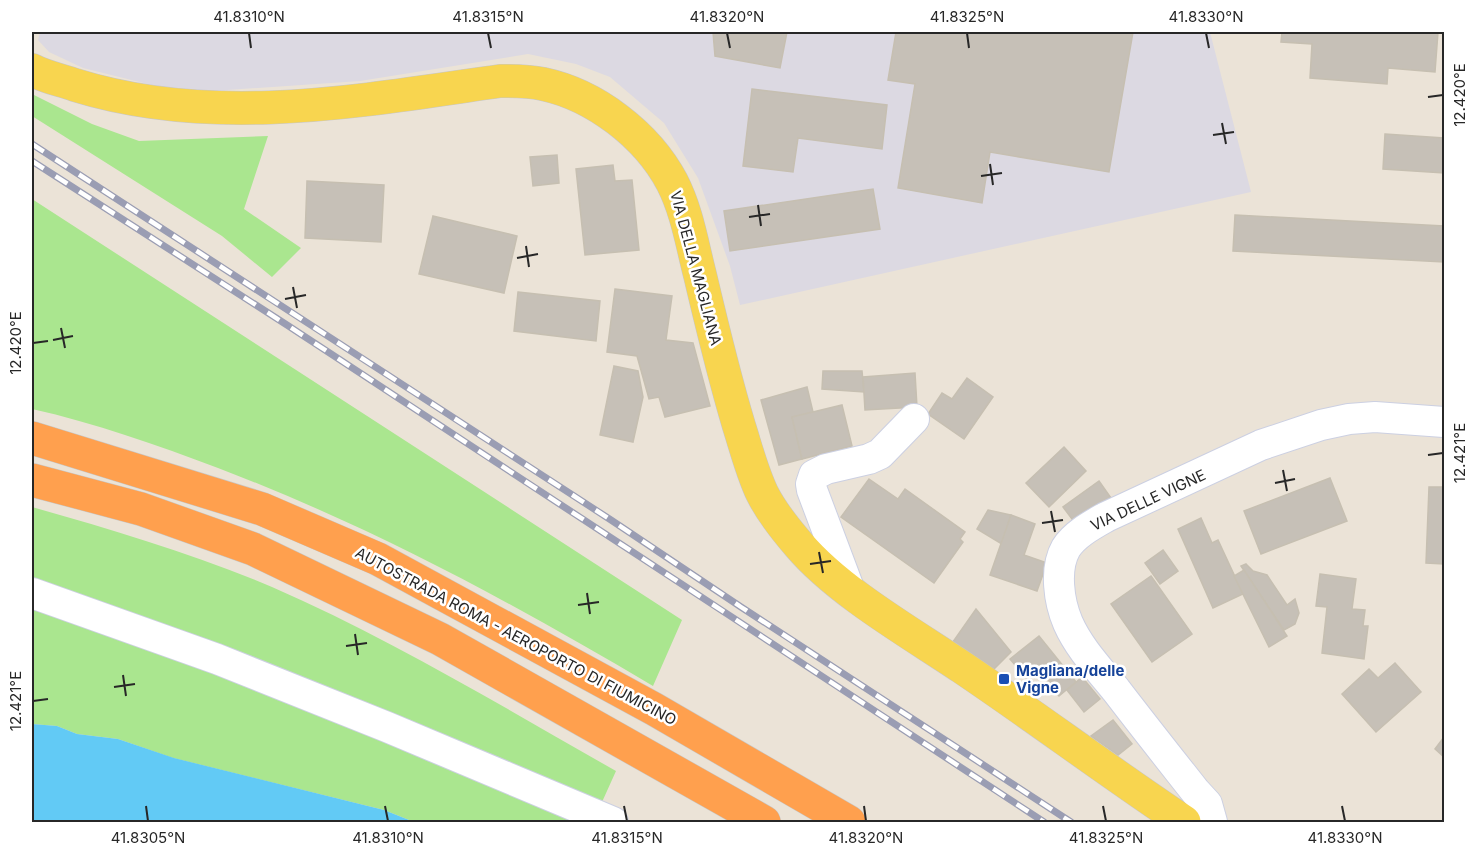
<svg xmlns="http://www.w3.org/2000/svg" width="1476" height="854" viewBox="0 0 1476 854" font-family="Inter,sans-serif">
<rect width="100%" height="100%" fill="#ebe3d7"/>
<polygon fill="#dcd9e2" points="40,32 1210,32 1251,192 740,305 730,266 698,178 664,123 610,77 576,64 528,54 360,81 184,93 83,68 49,52 38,40"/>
<g fill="#aae68f">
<polygon points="32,94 92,124 139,141 268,136 244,209 301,248 272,277 222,236 32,116"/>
<path d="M 32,199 L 682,620 L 653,686 C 511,602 373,527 218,468 C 157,445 95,423 32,409 Z"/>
<path d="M 32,507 C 113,530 194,554 272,587 C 391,639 503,707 616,771 L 593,822 L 414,822 L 384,810 L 173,758 L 118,739 L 77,734 L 57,726 L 32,724 Z"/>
</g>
<polygon fill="#62caf5" points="32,724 57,726 77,734 118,739 174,758 384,810 414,822 32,822"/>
<g fill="#c6c0b7" stroke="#c6bfb1" stroke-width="1.5">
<polygon points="713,32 787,32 780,68 715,56"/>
<polygon points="896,32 1133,32 1109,172 990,152 982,203 898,188 915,84 888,80"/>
<polygon points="1282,32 1438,32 1435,72 1388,68 1387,84 1310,78 1312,44 1281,42"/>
<polygon points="752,89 887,105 882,149 798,138 793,172 743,166"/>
<polygon points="1385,134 1444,138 1444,173 1383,169"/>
<polygon points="557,155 559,183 533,186 530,157"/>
<polygon points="613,165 615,181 632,180 639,250 585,255 576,169"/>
<polygon points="307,181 384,185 381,242 305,238"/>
<polygon points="873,189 880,229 730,251 724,211"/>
<polygon points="1235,215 1444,226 1444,262 1233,251"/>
<polygon points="433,216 517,236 504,293 419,274"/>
<polygon points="615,289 672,296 666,340 693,343 710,406 665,417 659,397 649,399 637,356 607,352"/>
<polygon points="518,292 600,301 596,341 514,331"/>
<polygon points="614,366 638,371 643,397 633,442 600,435"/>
<polygon points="823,371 862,371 864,392 822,389"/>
<polygon points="915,373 917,407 865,410 863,377"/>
<polygon points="967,378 993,397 964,439 928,414 942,393 952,399"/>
<polygon points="807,387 813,412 792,417 802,459 779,465 761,400"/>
<polygon points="842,405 852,446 802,459 792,417"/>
<polygon points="1064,447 1086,471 1049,507 1026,483"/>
<polygon points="1330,478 1347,521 1261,554 1244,511"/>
<polygon points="869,479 898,499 905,489 965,532 960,539 963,542 934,583 841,517"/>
<polygon points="1099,481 1111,498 1075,523 1063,507"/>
<polygon points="1429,487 1444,487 1444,564 1426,563"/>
<polygon points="988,510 1011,515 1002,544 977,529"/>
<polygon points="1011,515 1035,524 1024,555 1047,563 1037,591 990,575"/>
<polygon points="1201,518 1212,543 1218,540 1243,594 1213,608 1178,529"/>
<polygon points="1163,550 1178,571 1160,584 1145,563"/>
<polygon points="1246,564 1253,571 1267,575 1287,605 1295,599 1299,613 1295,624 1284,630 1241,566"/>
<polygon points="1244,570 1287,636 1269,647 1234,576"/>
<polygon points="1320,574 1356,579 1352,609 1365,610 1363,626 1368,626 1364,659 1322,653 1327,607 1316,606"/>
<polygon points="1151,576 1192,634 1152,662 1111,604"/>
<polygon points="976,609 1011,652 989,674 950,646"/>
<polygon points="1039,636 1076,682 1059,696 1038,670 1027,679 1010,659"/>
<polygon points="1395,663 1421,692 1376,732 1342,694 1369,669 1378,678"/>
<polygon points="1082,677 1100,699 1084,712 1067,690"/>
<polygon points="1113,720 1132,744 1118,755 1091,736"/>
<polygon points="1444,737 1444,757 1435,749"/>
</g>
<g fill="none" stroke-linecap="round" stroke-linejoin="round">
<defs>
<g id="minor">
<polyline points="850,591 812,490 811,484 814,475 826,469 869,459 880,454 914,419"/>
<polyline points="32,593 217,659 387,727 613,822"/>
<path d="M 1212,822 L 1207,804 L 1195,791 C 1169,758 1142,724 1116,690 C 1099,669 1079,648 1068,623 C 1059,602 1054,569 1066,548 C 1075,534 1092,525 1106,517 L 1261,445 L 1321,425 L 1349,419 L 1375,417 L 1444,422"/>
</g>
<path id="major" d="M 32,70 C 45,77 61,80 75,85 C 213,128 360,101 500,81 C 514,81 528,81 543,84 C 595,95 647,135 672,182 C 687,211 692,244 700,275 C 712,326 724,376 739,426 C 746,448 752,472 762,493 C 771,511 786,530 799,545 C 839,592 911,633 963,668 C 1037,718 1109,772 1184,822"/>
<g id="highway">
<polyline points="32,438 262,509 378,559 654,709 849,822"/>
<polyline points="32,480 141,509 253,549 440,639 764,822"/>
</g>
</defs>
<use href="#minor" stroke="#ccd0e2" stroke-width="32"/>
<use href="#major" stroke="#c7c7c7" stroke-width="34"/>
<use href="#highway" stroke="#c7c7c7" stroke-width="34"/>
<use href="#minor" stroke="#fff" stroke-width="30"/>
<use href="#major" stroke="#f8d54f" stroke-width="33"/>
<use href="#highway" stroke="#ffa04e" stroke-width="33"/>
<defs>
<g id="rail">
<polyline points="32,144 611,520 741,607 1071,822"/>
<polyline points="32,161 287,325 1044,822"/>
</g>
</defs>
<use href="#rail" stroke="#9a9db3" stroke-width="7"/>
<use href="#rail" stroke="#fff" stroke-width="4.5" stroke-dasharray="14" stroke-linecap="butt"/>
</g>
<path fill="none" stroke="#272727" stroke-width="2" d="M 249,33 L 251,48M 488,33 L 491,48M 727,33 L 730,48M 967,33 L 969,48M 1206,33 L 1209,48M 1428,97 L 1443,95M 1222,123 L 1226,144M 1213,135 L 1234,132M 990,164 L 993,185M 981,176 L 1002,173M 758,205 L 761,226M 749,217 L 770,214M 526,246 L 529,267M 517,258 L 538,254M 293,287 L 297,308M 285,299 L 306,295M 61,328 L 65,348M 53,340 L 73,336M 33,343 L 48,341M 1428,455 L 1443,453M 1283,470 L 1287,491M 1275,483 L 1295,479M 1051,511 L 1055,532M 1042,523 L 1063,520M 819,552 L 823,573M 810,564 L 831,561M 587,593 L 590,614M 578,605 L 599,602M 355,634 L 358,655M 346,646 L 367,643M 123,675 L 126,696M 114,687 L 135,684M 33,701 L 48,699M 146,806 L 148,821M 385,806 L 388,821M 624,806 L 627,821M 864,806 L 866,821M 1103,806 L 1106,821M 1342,806 L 1345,821"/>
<rect fill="#1a4fb4" stroke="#fff" stroke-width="2" x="998" y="673" width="12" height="12" rx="3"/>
<g text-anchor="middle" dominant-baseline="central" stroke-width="5" stroke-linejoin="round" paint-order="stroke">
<g font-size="15" fill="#272727" stroke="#fff">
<text transform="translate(696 268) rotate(75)">VIA DELLA MAGLIANA</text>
<text transform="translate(1148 500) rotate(-25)">VIA DELLE VIGNE</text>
<text transform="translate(516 636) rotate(28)">AUTOSTRADA ROMA - AEROPORTO DI FIUMICINO</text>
</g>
<g font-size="15" font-weight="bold" fill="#164399" stroke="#fff" text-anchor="start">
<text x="1016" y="670">Magliana/delle<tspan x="1016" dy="17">Vigne</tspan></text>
</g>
</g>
<rect width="1476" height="854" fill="none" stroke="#ffffff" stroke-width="66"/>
<rect x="33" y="33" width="1410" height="788" fill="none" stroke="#272727" stroke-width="2"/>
<g font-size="15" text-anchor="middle" fill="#272727">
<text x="249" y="22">41.8310°N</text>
<text x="488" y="22">41.8315°N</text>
<text x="727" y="22">41.8320°N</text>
<text x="967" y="22">41.8325°N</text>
<text x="1206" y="22">41.8330°N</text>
<text transform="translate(1460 95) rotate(-90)" y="5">12.420°E</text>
<text transform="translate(16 343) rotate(-90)" y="5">12.420°E</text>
<text transform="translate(1460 453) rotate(-90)" y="5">12.421°E</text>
<text transform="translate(16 701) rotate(-90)" y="5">12.421°E</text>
<text x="148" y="843">41.8305°N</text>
<text x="388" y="843">41.8310°N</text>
<text x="627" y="843">41.8315°N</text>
<text x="866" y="843">41.8320°N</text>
<text x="1106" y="843">41.8325°N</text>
<text x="1345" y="843">41.8330°N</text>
</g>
</svg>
